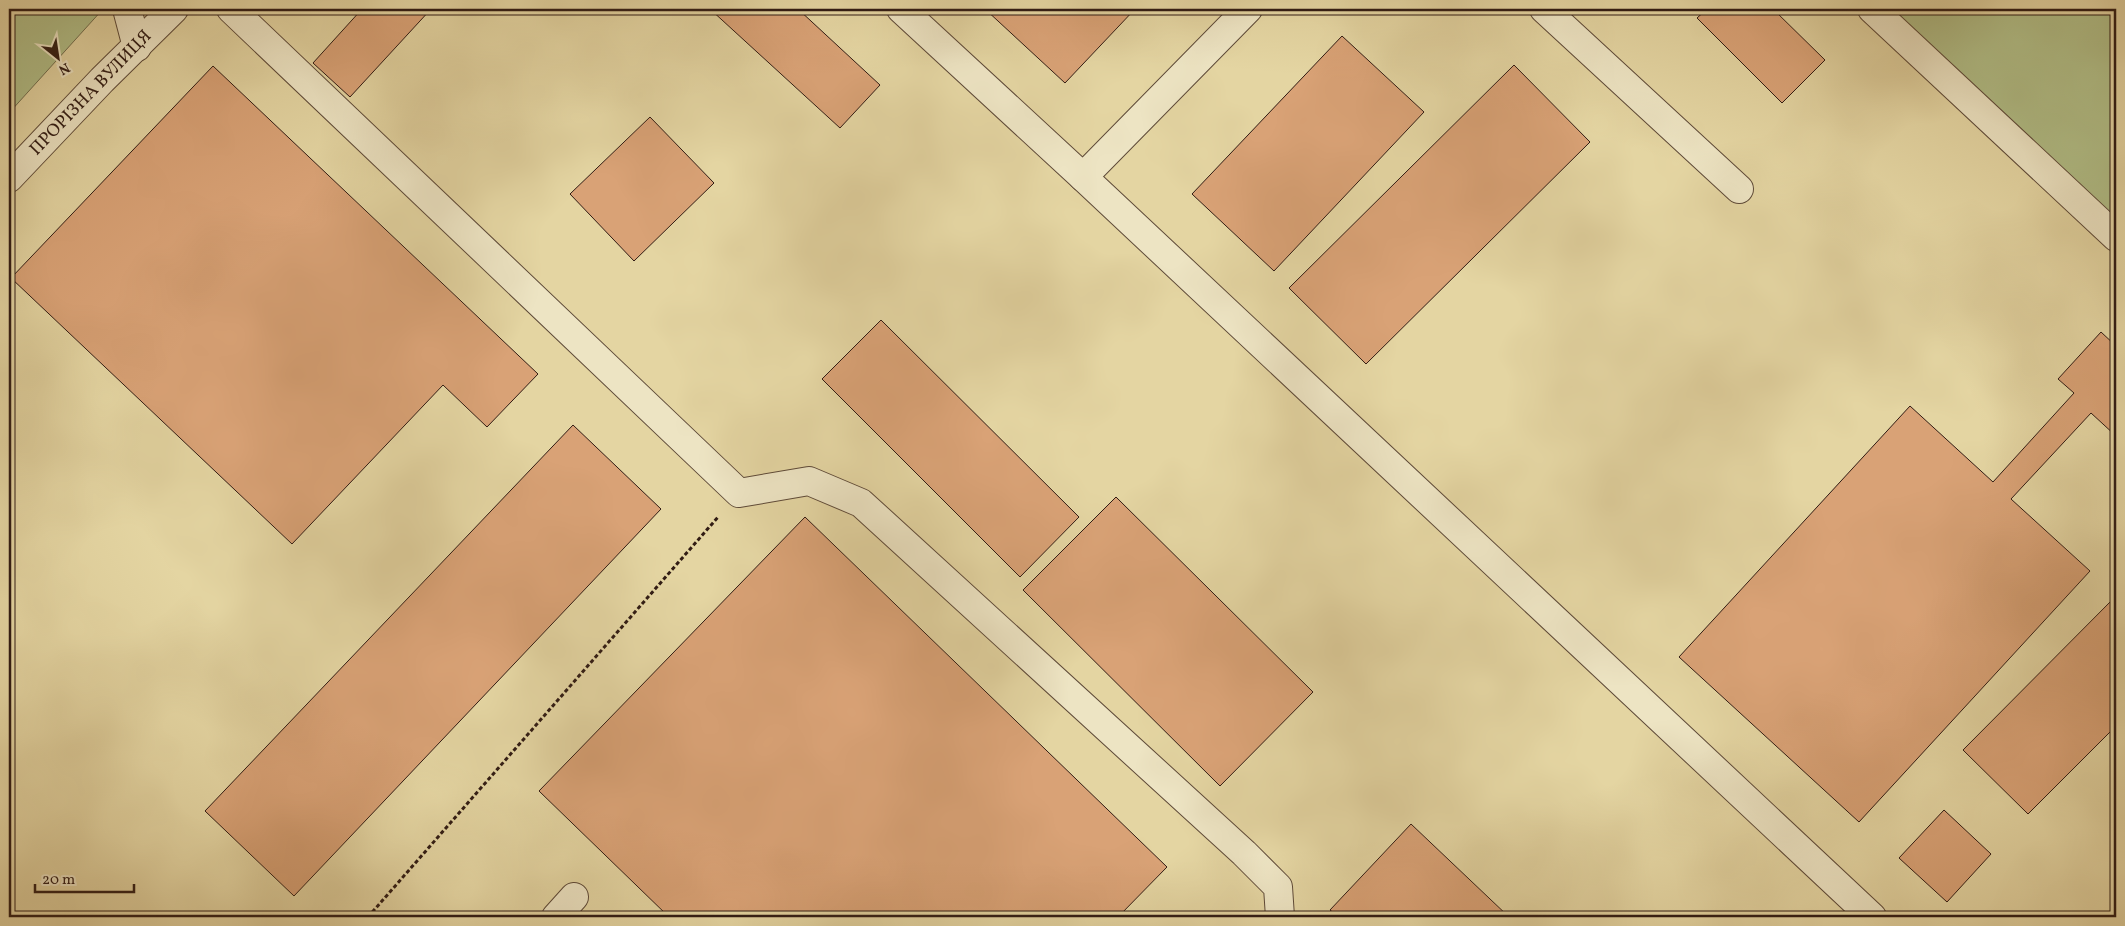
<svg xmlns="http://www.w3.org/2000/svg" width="2125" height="926" viewBox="0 0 2125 926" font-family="Vollkorn,serif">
<rect width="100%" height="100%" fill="#e4d5a2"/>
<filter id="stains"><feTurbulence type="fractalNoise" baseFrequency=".004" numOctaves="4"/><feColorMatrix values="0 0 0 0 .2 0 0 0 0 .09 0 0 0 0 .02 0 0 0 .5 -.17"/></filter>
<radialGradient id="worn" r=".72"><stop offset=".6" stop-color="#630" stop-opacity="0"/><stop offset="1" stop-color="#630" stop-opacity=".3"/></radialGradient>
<g fill="#b1be87" stroke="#716d4e">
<polygon points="9,9 103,9 9,113"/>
<polygon points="1872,9 2116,9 2116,237"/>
</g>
<g fill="#d9a276" stroke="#311c14">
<polygon points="362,9 431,9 350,97 313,63"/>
<polygon points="710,9 798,9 880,85 840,128"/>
<polygon points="985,9 1135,9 1065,83"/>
<polygon points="1707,9 1773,9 1825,60 1782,103 1697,18"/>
<polygon points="1342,36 1424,112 1274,271 1192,194"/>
<polygon points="1514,65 1590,142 1366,364 1289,288"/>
<polygon points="213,66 538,374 487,427 443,385 292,544 11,278"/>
<polygon points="650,117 714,183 634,261 570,194"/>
<polygon points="881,320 1079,517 1020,577 822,379"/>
<polygon points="2101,332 2116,346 2116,436 2091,413 2011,499 2090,571 1859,822 1679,657 1910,406 1993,482 2074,393 2058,379"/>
<polygon points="573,425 661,509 294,896 205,811"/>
<polygon points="1116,497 1313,692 1220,786 1023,590"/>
<polygon points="805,517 1167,867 1118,917 669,917 539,791"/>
<polygon points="2115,597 2116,726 2028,814 1963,750"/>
<polygon points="1944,810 1991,854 1947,902 1899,858"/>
<polygon points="1411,824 1509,917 1339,917 1330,910"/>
</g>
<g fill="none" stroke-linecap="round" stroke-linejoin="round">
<defs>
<g id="minor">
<polyline points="127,9 137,47"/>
<polyline points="231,9 739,493 809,481 861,503 1244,853 1278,887 1280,917"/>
<polyline points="901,9 1083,177 1872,917"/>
<polyline points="1544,9 1739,189"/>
<polyline points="1872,9 2116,237"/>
<polyline points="1083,177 1248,9"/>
<polyline points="9,178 102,80 174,9"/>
<polyline points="556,917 574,897"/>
</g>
</defs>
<use href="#minor" stroke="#5e4a38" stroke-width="30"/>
<polyline stroke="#311c14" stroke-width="3" stroke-dasharray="4 2.5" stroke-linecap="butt" points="368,917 719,516"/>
<use href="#minor" stroke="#ede4c3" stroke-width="28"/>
</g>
<g text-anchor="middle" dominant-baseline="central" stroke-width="4" stroke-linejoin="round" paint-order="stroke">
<g font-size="18" fill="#311c14" stroke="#ede4c3">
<text transform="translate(91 93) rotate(-46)">ПРОРІЗНА ВУЛИЦЯ</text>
</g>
</g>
<rect width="2125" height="926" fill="none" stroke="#e4d5a2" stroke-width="30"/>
<rect x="10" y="10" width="2105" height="906" fill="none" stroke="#311c14" stroke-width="2.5"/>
<rect x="15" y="15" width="2095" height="896" fill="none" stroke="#311c14"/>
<g transform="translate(58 58) rotate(150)" stroke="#ede4c3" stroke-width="4" paint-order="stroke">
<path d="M0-4L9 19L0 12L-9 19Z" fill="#311c14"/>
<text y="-8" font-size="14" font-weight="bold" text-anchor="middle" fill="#311c14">N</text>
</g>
<path d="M35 884v8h99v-8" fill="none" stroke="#311c14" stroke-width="2.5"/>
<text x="42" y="884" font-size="15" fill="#311c14" stroke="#ede4c3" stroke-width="4" paint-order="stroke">20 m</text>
<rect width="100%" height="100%" filter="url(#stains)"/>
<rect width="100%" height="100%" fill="url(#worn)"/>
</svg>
